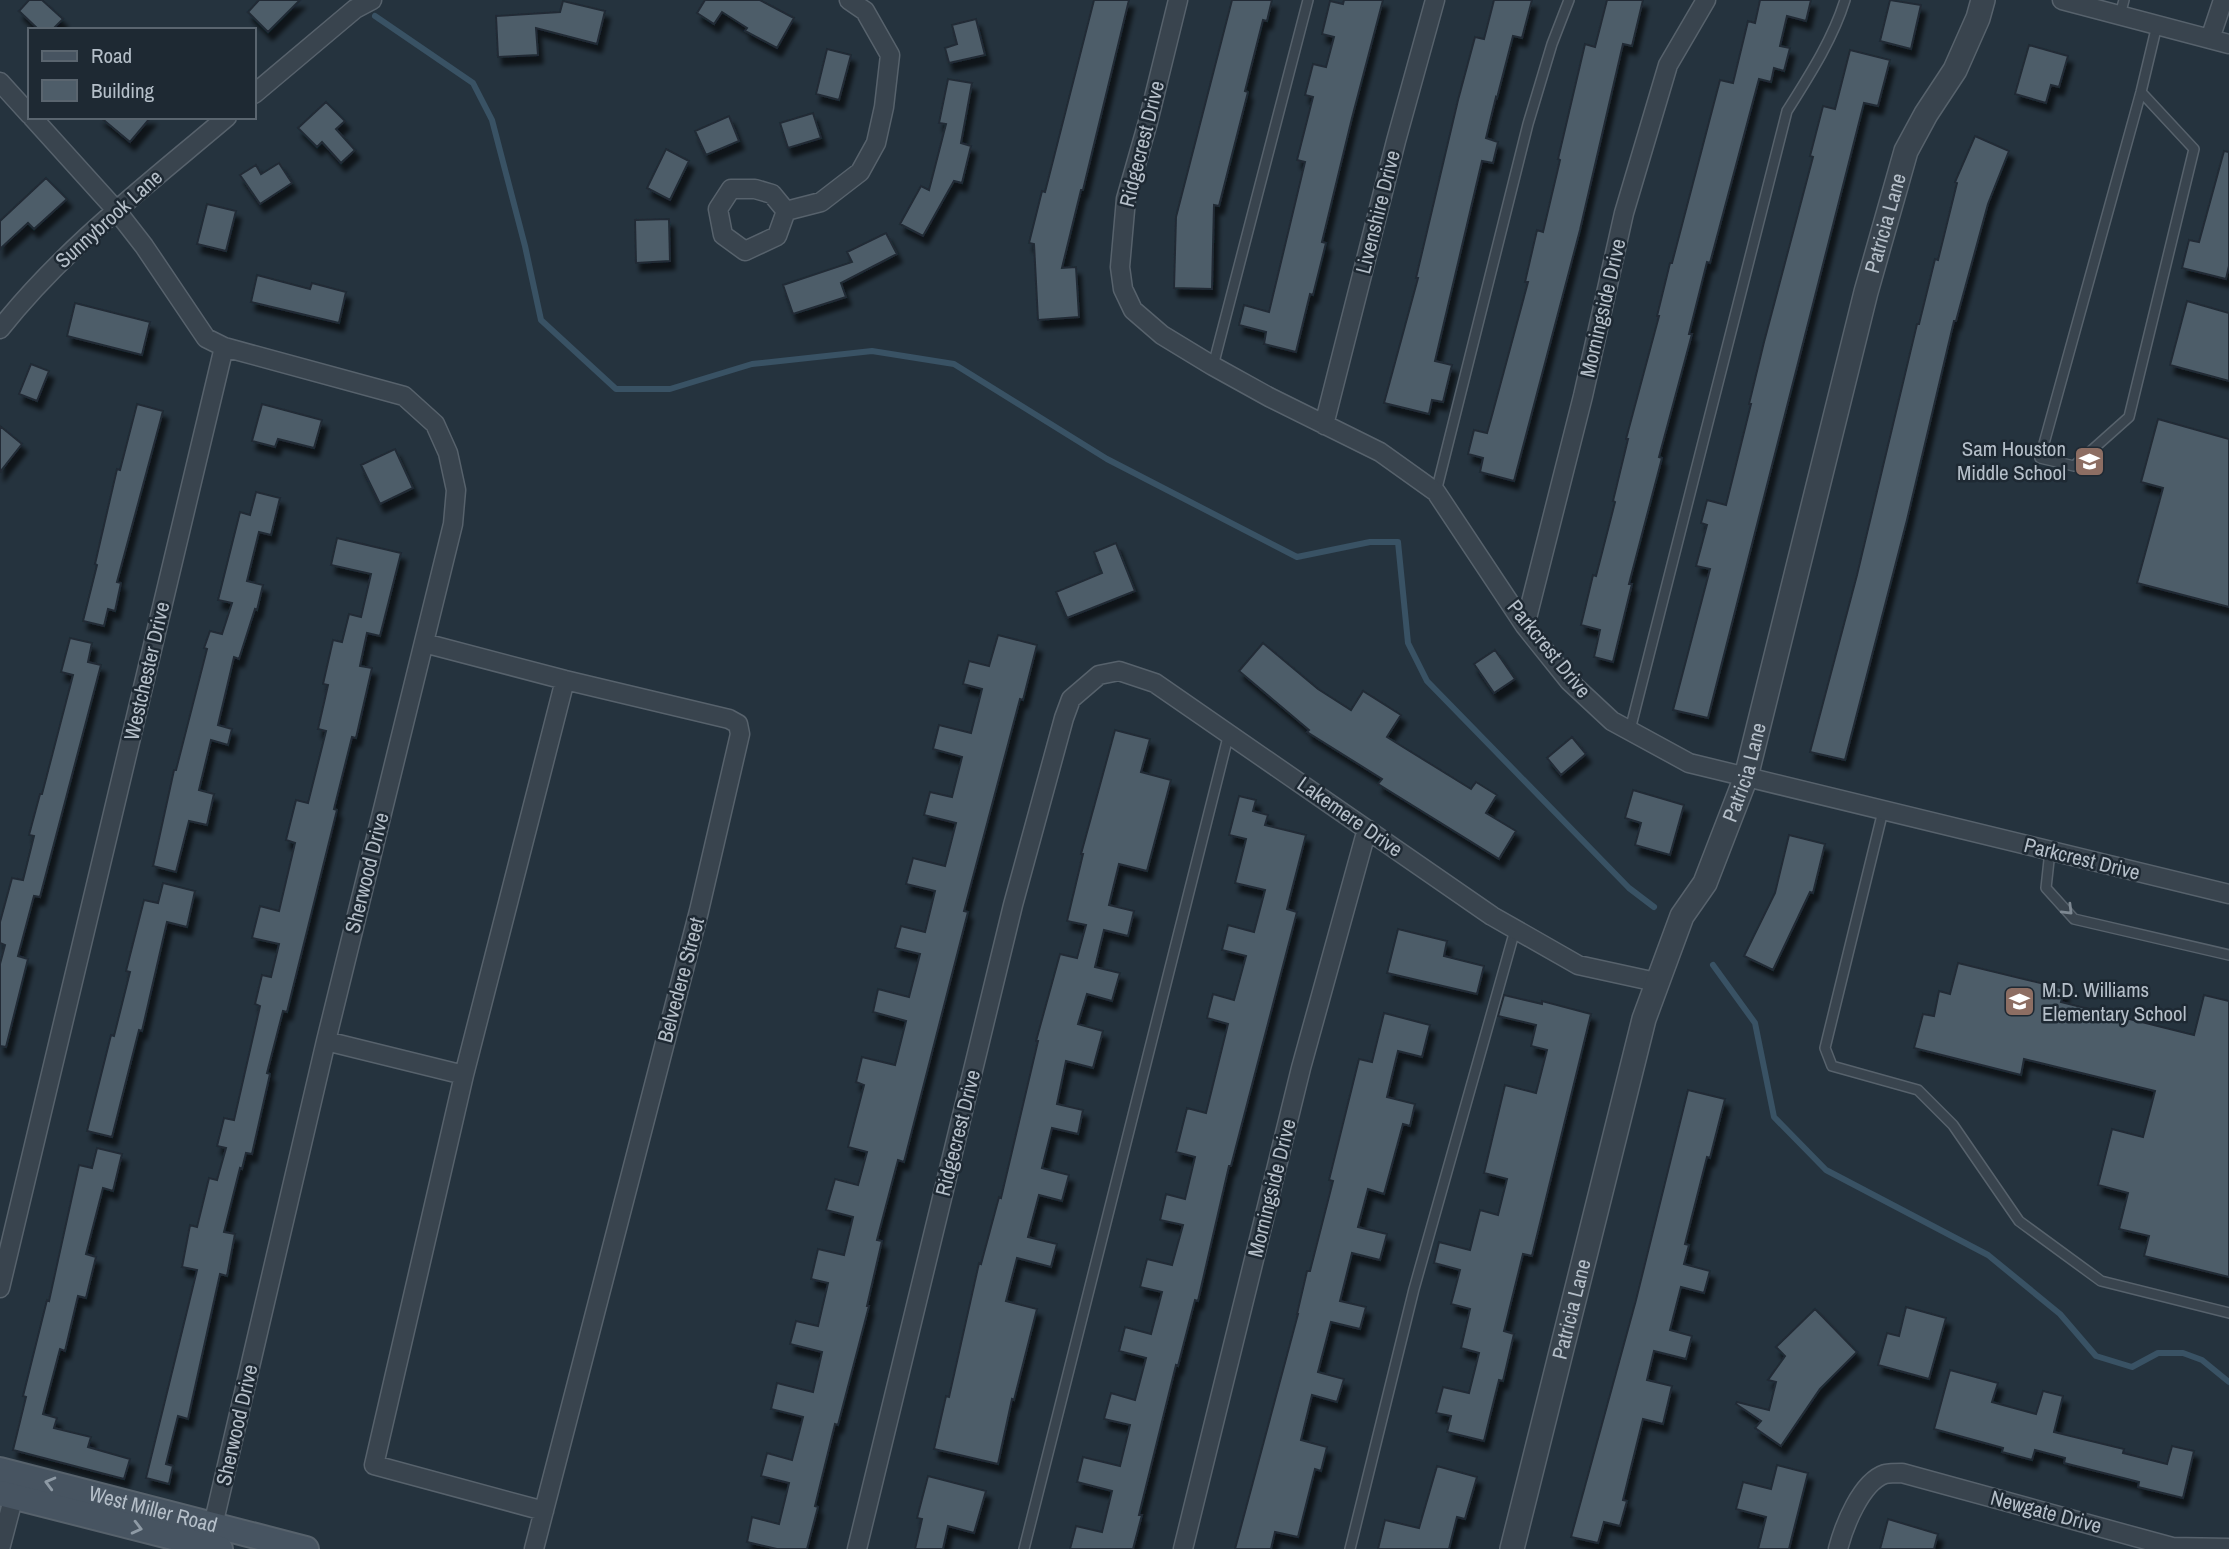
<svg xmlns="http://www.w3.org/2000/svg" width="2229" height="1549" viewBox="0 0 2229 1549" font-family="'Archivo Narrow',sans-serif">
<defs>
<filter id="shadow"><feDropShadow dx="4.5" dy="8" stdDeviation="2" flood-color="#0009"/></filter>
</defs>
<rect width="100%" height="100%" fill="#25333e"/>
<g fill="none" stroke-linecap="round" stroke-linejoin="round">
<path stroke="#395264" stroke-width="6" d="M 375,16 L 473,83 L 492,120 L 525,246 L 541,320 L 616,389 L 670,389 L 752,364 L 872,351 L 954,364 L 1107,459 L 1297,557 L 1370,542 L 1398,542 L 1408,643 L 1427,681 L 1629,888 L 1654,907
M 1713,965 L 1755,1023 L 1774,1117 L 1826,1170 L 1988,1255 L 2060,1314 L 2096,1356 L 2132,1367 L 2158,1353 L 2183,1353 L 2202,1360 L 2229,1382"/>
</g>
<path fill="#4e5d69" stroke="#202b35" stroke-width="2" filter="url(#shadow)" d="M 29,0 L 42,0 L 63,19 L 52,30 L 39,30 L 19,11 Z
M 259,0 L 300,0 L 268,32 L 248,12 Z
M 705,0 L 760,0 L 794,18 L 777,48 L 745,31 L 747,28 L 722,12 L 714,24 L 697,13 Z
M 1094,0 L 1129,0 L 1083,190 L 1081,190 L 1062,268 L 1076,267 L 1079,317 L 1038,320 L 1034,244 L 1029,243 L 1042,191 L 1045,192 Z
M 1232,0 L 1272,0 L 1267,21 L 1263,20 L 1245,91 L 1248,92 L 1219,206 L 1214,205 L 1212,289 L 1174,288 L 1176,217 Z
M 1344,0 L 1383,0 L 1352,118 L 1322,242 L 1326,243 L 1313,295 L 1310,294 L 1296,352 L 1264,344 L 1266,332 L 1239,325 L 1244,305 L 1269,312 L 1305,162 L 1297,160 L 1313,97 L 1305,95 L 1313,64 L 1326,67 L 1334,37 L 1322,34 L 1330,1 L 1343,4 Z
M 1494,0 L 1532,0 L 1522,38 L 1513,36 L 1497,98 L 1496,97 L 1486,138 L 1498,142 L 1493,163 L 1482,161 L 1435,361 L 1452,365 L 1443,402 L 1432,400 L 1429,414 L 1384,403 L 1418,278 L 1416,278 L 1458,100 L 1475,37 L 1484,39 Z
M 1607,0 L 1643,0 L 1632,46 L 1623,44 L 1580,230 L 1514,481 L 1480,472 L 1483,458 L 1468,454 L 1474,430 L 1487,433 L 1491,419 L 1528,282 L 1525,282 L 1537,230 L 1543,232 L 1560,160 L 1558,159 L 1585,44 L 1595,47 Z
M 1760,0 L 1811,0 L 1806,21 L 1787,16 L 1780,46 L 1790,48 L 1784,71 L 1774,68 L 1771,82 L 1759,79 L 1710,263 L 1707,262 L 1689,334 L 1692,334 L 1659,457 L 1662,458 L 1629,584 L 1632,584 L 1613,662 L 1594,657 L 1600,630 L 1581,625 L 1593,575 L 1596,576 L 1615,502 L 1613,501 L 1628,439 L 1626,439 L 1659,316 L 1657,316 L 1670,263 L 1672,263 L 1720,80 L 1733,83 L 1748,21 L 1755,23 Z
M 1890,0 L 1921,5 L 1911,49 L 1880,41 Z
M 563,1 L 605,11 L 597,44 L 536,28 L 538,55 L 498,57 L 496,16 L 560,12 Z
M 976,19 L 985,55 L 949,63 L 945,48 L 957,44 L 952,25 Z
M 2029,45 L 2068,56 L 2059,87 L 2051,85 L 2046,103 L 2015,94 Z
M 827,49 L 851,55 L 839,100 L 816,94 Z
M 1850,50 L 1890,60 L 1878,106 L 1864,103 L 1708,718 L 1673,710 L 1710,569 L 1696,566 L 1707,525 L 1701,523 L 1707,500 L 1726,505 L 1751,404 L 1749,404 L 1764,342 L 1813,157 L 1810,156 L 1823,106 L 1835,109 Z
M 948,79 L 972,83 L 961,143 L 971,146 L 962,183 L 954,181 L 923,236 L 900,224 L 921,186 L 929,190 L 946,124 L 939,123 Z
M 326,102 L 345,121 L 336,129 L 355,150 L 341,163 L 322,142 L 317,147 L 298,128 Z
M 813,113 L 821,138 L 788,148 L 780,123 Z
M 729,116 L 739,141 L 706,155 L 695,131 Z
M 100,117 L 151,117 L 130,142 Z
M 1975,136 L 2009,151 L 1988,204 L 1956,321 L 1954,321 L 1907,520 L 1845,760 L 1810,752 L 1857,575 L 1917,324 L 1919,324 L 1935,259 L 1938,260 L 1957,183 L 1955,182 Z
M 666,149 L 689,161 L 670,200 L 647,188 Z
M 2224,151 L 2229,152 L 2229,266 L 2226,279 L 2182,268 L 2189,240 L 2199,242 Z
M 279,163 L 292,183 L 260,204 L 240,175 L 256,165 L 261,174 Z
M 46,178 L 67,199 L 34,229 L 28,223 L 0,249 L 0,221 Z
M 207,204 L 236,211 L 226,251 L 197,244 Z
M 669,219 L 670,261 L 636,263 L 635,220 Z
M 886,233 L 897,254 L 841,283 L 846,297 L 793,314 L 783,285 L 852,262 L 847,252 Z
M 257,275 L 310,289 L 312,283 L 346,292 L 339,323 L 251,302 Z
M 2187,301 L 2229,313 L 2229,381 L 2170,365 Z
M 75,303 L 150,322 L 142,355 L 67,336 Z
M 31,364 L 49,371 L 37,401 L 19,394 Z
M 137,404 L 163,411 L 117,582 L 121,583 L 115,611 L 108,609 L 104,626 L 83,621 L 97,565 L 95,564 L 117,469 L 120,470 Z
M 262,404 L 322,420 L 314,448 L 278,439 L 275,447 L 252,441 Z
M 2158,419 L 2229,439 L 2229,607 L 2137,583 L 2163,488 L 2141,482 Z
M 0,426 L 22,444 L 0,472 Z
M 395,449 L 413,488 L 380,504 L 361,465 Z
M 256,492 L 280,498 L 271,535 L 259,532 L 247,581 L 263,585 L 257,610 L 255,609 L 239,659 L 234,657 L 218,725 L 232,729 L 228,745 L 211,740 L 199,790 L 214,794 L 207,825 L 189,821 L 176,872 L 153,866 L 174,770 L 176,770 L 207,649 L 204,648 L 210,631 L 222,634 L 232,603 L 218,600 L 240,512 L 250,515 Z
M 337,538 L 401,553 L 380,636 L 367,633 L 360,666 L 372,668 L 356,738 L 352,737 L 334,809 L 337,810 L 287,1012 L 283,1011 L 267,1073 L 270,1074 L 252,1154 L 246,1153 L 242,1169 L 240,1168 L 224,1232 L 235,1234 L 227,1276 L 220,1274 L 188,1419 L 178,1416 L 166,1464 L 173,1466 L 169,1484 L 146,1478 L 197,1270 L 182,1267 L 190,1225 L 197,1227 L 209,1178 L 217,1180 L 226,1148 L 217,1146 L 224,1118 L 234,1120 L 260,1006 L 255,1004 L 262,975 L 271,977 L 279,944 L 252,938 L 260,906 L 279,911 L 295,843 L 286,840 L 296,800 L 308,803 L 326,731 L 318,729 L 328,685 L 323,684 L 333,640 L 342,642 L 349,614 L 361,617 L 371,574 L 331,565 Z
M 1116,543 L 1135,591 L 1067,618 L 1056,592 L 1102,573 L 1094,552 Z
M 998,635 L 1037,645 L 1023,700 L 1020,699 L 964,911 L 968,912 L 904,1162 L 898,1160 L 877,1240 L 882,1241 L 867,1306 L 869,1306 L 838,1425 L 835,1424 L 815,1506 L 818,1507 L 807,1549 L 777,1549 L 747,1542 L 752,1517 L 779,1524 L 789,1483 L 761,1476 L 767,1453 L 792,1460 L 803,1417 L 771,1409 L 777,1383 L 813,1392 L 822,1352 L 790,1344 L 796,1321 L 818,1326 L 828,1283 L 811,1279 L 818,1249 L 844,1255 L 853,1217 L 826,1210 L 835,1179 L 858,1185 L 867,1152 L 848,1147 L 864,1085 L 856,1082 L 862,1057 L 895,1065 L 906,1021 L 873,1012 L 878,989 L 909,997 L 920,954 L 895,948 L 901,926 L 925,932 L 935,891 L 906,884 L 913,858 L 945,866 L 956,823 L 924,815 L 930,792 L 952,797 L 962,757 L 933,749 L 939,725 L 971,733 L 982,689 L 963,684 L 969,661 L 989,666 Z
M 70,638 L 92,643 L 88,662 L 101,665 L 40,897 L 34,896 L 18,956 L 28,959 L 6,1047 L 0,1046 L 0,964 L 5,945 L 0,943 L 0,922 L 12,878 L 23,880 L 34,836 L 29,835 L 40,794 L 42,794 L 73,675 L 61,672 Z
M 1263,643 L 1318,689 L 1351,710 L 1363,691 L 1401,715 L 1387,737 L 1471,789 L 1476,782 L 1497,795 L 1486,813 L 1516,831 L 1499,859 L 1378,784 L 1382,779 L 1307,732 L 1309,730 L 1239,671 Z
M 1495,650 L 1515,679 L 1494,693 L 1474,664 Z
M 1115,730 L 1150,739 L 1141,772 L 1171,780 L 1147,871 L 1119,864 L 1109,905 L 1134,911 L 1128,936 L 1104,930 L 1095,967 L 1120,973 L 1112,1001 L 1087,994 L 1078,1024 L 1103,1031 L 1093,1068 L 1066,1061 L 1057,1104 L 1083,1110 L 1078,1134 L 1052,1128 L 1042,1168 L 1069,1175 L 1062,1201 L 1039,1195 L 1028,1237 L 1057,1244 L 1051,1267 L 1017,1258 L 1006,1301 L 1037,1309 L 1014,1400 L 1012,1399 L 998,1464 L 934,1449 L 946,1396 L 949,1397 L 979,1263 L 981,1264 L 999,1197 L 1001,1198 L 1038,1041 L 1036,1041 L 1060,954 L 1077,958 L 1086,925 L 1067,921 L 1083,854 L 1081,854 Z
M 1572,737 L 1586,754 L 1561,775 L 1547,758 Z
M 1633,790 L 1684,805 L 1670,855 L 1635,845 L 1641,823 L 1625,818 Z
M 1239,796 L 1256,800 L 1253,811 L 1268,815 L 1265,825 L 1306,835 L 1287,909 L 1297,912 L 1231,1166 L 1229,1166 L 1198,1301 L 1195,1300 L 1178,1366 L 1176,1365 L 1139,1515 L 1142,1515 L 1133,1549 L 1070,1549 L 1076,1526 L 1102,1532 L 1112,1491 L 1077,1482 L 1083,1457 L 1120,1466 L 1130,1425 L 1104,1419 L 1111,1393 L 1135,1400 L 1146,1358 L 1119,1351 L 1125,1327 L 1151,1334 L 1162,1292 L 1140,1287 L 1147,1259 L 1172,1265 L 1183,1225 L 1160,1220 L 1166,1194 L 1185,1199 L 1195,1157 L 1176,1152 L 1187,1108 L 1206,1113 L 1228,1024 L 1207,1018 L 1213,994 L 1234,1000 L 1246,956 L 1222,950 L 1228,925 L 1254,932 L 1265,890 L 1235,883 L 1246,839 L 1229,835 Z
M 1789,835 L 1825,844 L 1813,893 L 1810,892 L 1773,970 L 1744,956 L 1775,893 Z
M 163,883 L 195,891 L 187,927 L 167,922 L 142,1031 L 139,1030 L 112,1137 L 87,1131 L 111,1035 L 114,1036 L 130,972 L 126,971 L 144,900 L 158,903 Z
M 1398,929 L 1447,941 L 1444,956 L 1484,966 L 1477,994 L 1387,973 Z
M 1958,963 L 2065,989 L 2061,1002 L 2194,1035 L 2204,995 L 2229,1001 L 2229,1277 L 2144,1256 L 2149,1236 L 2119,1229 L 2128,1193 L 2098,1185 L 2112,1129 L 2143,1137 L 2155,1091 L 2024,1059 L 2021,1075 L 1914,1048 L 1923,1014 L 1934,1016 L 1939,991 L 1950,994 Z
M 1504,995 L 1542,1004 L 1542,1001 L 1591,1014 L 1532,1256 L 1523,1254 L 1504,1331 L 1514,1334 L 1503,1381 L 1499,1380 L 1484,1441 L 1447,1432 L 1451,1416 L 1436,1413 L 1443,1387 L 1469,1393 L 1479,1353 L 1461,1348 L 1470,1309 L 1451,1304 L 1460,1270 L 1434,1263 L 1439,1242 L 1470,1250 L 1480,1210 L 1498,1215 L 1507,1179 L 1484,1173 L 1505,1085 L 1536,1093 L 1547,1050 L 1531,1046 L 1536,1025 L 1498,1016 Z
M 1384,1013 L 1430,1025 L 1422,1057 L 1398,1051 L 1387,1097 L 1415,1104 L 1410,1126 L 1403,1124 L 1384,1194 L 1368,1189 L 1358,1227 L 1387,1234 L 1380,1260 L 1352,1253 L 1340,1301 L 1366,1307 L 1360,1329 L 1331,1322 L 1318,1372 L 1344,1379 L 1337,1402 L 1312,1395 L 1301,1440 L 1327,1447 L 1321,1471 L 1315,1469 L 1298,1537 L 1275,1532 L 1271,1549 L 1235,1549 L 1298,1314 L 1297,1314 L 1307,1271 L 1310,1271 L 1333,1181 L 1329,1180 L 1359,1059 L 1372,1062 Z
M 1688,1090 L 1725,1099 L 1710,1158 L 1707,1157 L 1685,1244 L 1689,1245 L 1684,1264 L 1710,1271 L 1704,1293 L 1681,1287 L 1670,1330 L 1692,1336 L 1686,1359 L 1654,1351 L 1647,1380 L 1672,1386 L 1663,1424 L 1643,1419 L 1623,1500 L 1627,1501 L 1620,1526 L 1604,1522 L 1598,1543 L 1571,1537 L 1636,1300 Z
M 97,1148 L 122,1154 L 113,1191 L 103,1188 L 86,1254 L 96,1257 L 86,1298 L 78,1296 L 65,1351 L 60,1349 L 43,1414 L 57,1418 L 54,1428 L 91,1437 L 88,1447 L 130,1459 L 124,1479 L 13,1450 L 26,1397 L 23,1396 L 47,1300 L 49,1301 L 79,1165 L 92,1168 Z
M 1906,1307 L 1946,1318 L 1929,1379 L 1878,1365 L 1887,1333 L 1899,1336 Z
M 1815,1309 L 1857,1352 L 1820,1389 L 1781,1446 L 1755,1428 L 1761,1421 L 1736,1404 L 1737,1402 L 1769,1410 L 1776,1382 L 1768,1380 L 1785,1356 L 1776,1347 Z
M 1950,1370 L 1998,1383 L 1992,1402 L 2036,1414 L 2043,1391 L 2063,1396 L 2054,1432 L 2124,1449 L 2123,1453 L 2167,1464 L 2172,1446 L 2194,1451 L 2183,1498 L 2138,1487 L 2139,1482 L 2064,1463 L 2065,1458 L 2035,1450 L 2032,1460 L 2002,1452 L 2003,1448 L 1934,1429 Z
M 1777,1465 L 1808,1473 L 1789,1549 L 1758,1549 L 1766,1517 L 1736,1509 L 1743,1482 L 1771,1489 Z
M 1437,1466 L 1477,1477 L 1465,1519 L 1457,1517 L 1449,1549 L 1378,1549 L 1385,1520 L 1419,1528 Z
M 928,1476 L 986,1491 L 974,1533 L 948,1526 L 943,1549 L 915,1549 L 922,1519 L 917,1518 Z
M 1888,1519 L 1938,1534 L 1934,1549 L 1880,1549 Z"/>
<g fill="none" stroke-linecap="round" stroke-linejoin="round">
<defs>
<path id="service" d="M 2120,15 L 2124,0
M 2141,92 L 2194,149 L 2129,417 L 2074,466 L 2040,458 L 2141,92 L 2157,25
M 1213,366 L 1308,0
M 1436,492 L 1528,124 L 1552,44 L 1569,0
M 1630,730 L 1787,111 C 1809,76 1833,39 1845,0
M 1883,811 L 1825,1048 L 1832,1066 L 1918,1090 L 1953,1125 L 2019,1221 L 2101,1281 L 2229,1313
M 2050,851 L 2046,888 L 2074,919 L 2229,955
M 1024,1549 L 1229,733
M 1350,1549 L 1414,1289 L 1515,930"/>
<path id="minor" d="M 1178,0 L 1148,122 L 1126,199 L 1120,267 L 1123,289 L 1133,310 L 1162,335 L 1213,366 L 1269,397 L 1380,452 L 1436,492 L 1525,626 L 1569,681 L 1612,721 L 1689,763 L 2229,894
M 2062,0 L 2229,44
M 2210,39 L 2223,0
M 0,82 L 30,115
M 254,94 L 355,9 L 372,0
M 32,117 L 116,210 L 144,246 L 206,338 L 224,347 L 404,396 L 435,424 L 448,453 L 456,490 L 453,524 L 326,1041 L 211,1534
M 731,189 L 755,189 L 772,194 L 786,211 L 777,236 L 745,251 L 723,235 L 718,209 Z
M 786,211 L 821,202 L 860,172 L 876,143 L 884,107 L 890,55 L 865,11 L 849,0
M 0,329 C 64,248 148,184 227,117
M 1324,425 L 1396,141 L 1435,0
M 1525,626 L 1583,396 L 1624,213 L 1668,65 L 1706,0
M 424,643 L 565,680 L 729,719 L 738,724 L 740,734 L 699,911 L 534,1549
M 326,1041 L 464,1075
M 0,1288 L 224,347
M 544,1511 L 374,1465 L 464,1075 L 565,680
M 0,1549 L 16,1488
M 857,1549 L 1013,905 L 1064,718 L 1071,699 L 1099,675 L 1119,671 L 1155,683 L 1492,916 L 1578,965 L 1656,982
M 1183,1549 L 1301,1068 L 1367,829
M 1838,1549 C 1844,1526 1861,1482 1885,1474 C 1890,1473 1897,1473 1902,1473 L 2172,1547 L 2229,1548"/>
<g id="tertiary">
<path id="s1" d="M 1512,1549 L 1644,1019 L 1682,916 L 1705,883 L 1746,777 L 1866,292 L 1906,151 L 1926,114 L 1955,70 L 1978,18 L 1983,0"/>
</g>
<g id="secondary">
<path id="s2" d="M 0,1470 L 306,1549"/>
<path d="M 0,1493 L 220,1549"/>
</g>
</defs>
<use href="#service" stroke="#57626c" stroke-width="12"/>
<use href="#minor" stroke="#57626c" stroke-width="21"/>
<use href="#tertiary" stroke="#57626c" stroke-width="26"/>
<use href="#secondary" stroke="#57626c" stroke-width="28"/>
<use href="#service" stroke="#39444e" stroke-width="9"/>
<use href="#minor" stroke="#39444e" stroke-width="18"/>
<use href="#tertiary" stroke="#39444e" stroke-width="23"/>
<use href="#secondary" stroke="#475461" stroke-width="24"/>
</g>
<defs><path id="oneway-chevron" d="M-2-3.5L2.5 0L-2 3.5" fill="none" stroke-width="1.6" stroke-linecap="round" stroke-linejoin="round" transform="scale(1.75)"/></defs>
<use stroke="#7d8892" href="#oneway-chevron" transform="translate(2068 910) rotate(45)"/>
<g stroke="#8e9aa5">
<use href="#oneway-chevron" transform="translate(50 1483) rotate(-165)"/>
<use href="#oneway-chevron" transform="translate(137 1528) rotate(14)"/>
</g>
<defs>
<symbol id="school-square" viewBox="-11 -11 22 22"><rect x="-9" y="-9" width="18" height="18" rx="4" fill="#8d6e63" stroke="#1e2933"/><path d="M0-5L7-2L0 1L-7-2ZM-4 1L0 2.5L4 1V4Q0 6-4 4Z" fill="#fff"/></symbol>
</defs>
<g fill-rule="evenodd">
<use href="#school-square" x="2072" y="444" width="35" height="35"/>
<use href="#school-square" x="2002" y="984" width="35" height="35"/>
</g>
<g text-anchor="middle" stroke-width="5" stroke-linejoin="round" paint-order="stroke">
<g font-size="21" fill="#b5bfc9" stroke="#1e2933">
<text transform="translate(1142 144) rotate(-76)" y="7">Ridgecrest Drive</text>
<text transform="translate(1378 212) rotate(-76)" y="7">Livenshire Drive</text>
<text transform="translate(109 219) rotate(-42)" y="7">Sunnybrook Lane</text>
<text dy="7" stroke="none"><textPath href="#s1" startOffset="1381">Patricia Lane</textPath></text>
<text transform="translate(1603 308) rotate(-77)" y="7">Morningside Drive</text>
<text transform="translate(1549 649) rotate(51)" y="7">Parkcrest Drive</text>
<text transform="translate(147 671) rotate(-77)" y="7">Westchester Drive</text>
<text dy="7" stroke="none"><textPath href="#s1" startOffset="814">Patricia Lane</textPath></text>
<text transform="translate(1350 817) rotate(35)" y="7">Lakemere Drive</text>
<text transform="translate(2082 859) rotate(14)" y="7">Parkcrest Drive</text>
<text transform="translate(367 873) rotate(-76)" y="7">Sherwood Drive</text>
<text transform="translate(681 980) rotate(-75)" y="7">Belvedere Street</text>
<text transform="translate(958 1133) rotate(-76)" y="7">Ridgecrest Drive</text>
<text transform="translate(1272 1188) rotate(-76)" y="7">Morningside Drive</text>
<text dy="7" stroke="none"><textPath href="#s1" startOffset="247">Patricia Lane</textPath></text>
<text transform="translate(237 1425) rotate(-77)" y="7">Sherwood Drive</text>
<text dy="7" stroke="none"><textPath href="#s2" startOffset="158">West Miller Road</textPath></text>
<text transform="translate(2046 1512) rotate(15)" y="7">Newgate Drive</text>
</g>
<g font-size="21" fill="#b5bfc9" stroke="#1e2933" text-anchor="end">
<text x="2066" y="456">Sam Houston<tspan x="2066" dy="24">Middle School</tspan></text>
<text x="2042" y="997" text-anchor="start">M.D. Williams<tspan x="2042" dy="24">Elementary School</tspan></text>
</g>
</g>
<rect x="28" y="28" width="228" height="91" fill="#1e2933" stroke="#5a656f" stroke-width="2"/>
<rect x="42" y="51" width="35" height="10" fill="#475461" stroke="#5a656f" stroke-width="2"/>
<text x="91" y="63" font-size="21" fill="#b5bfc9">Road</text>
<rect x="42" y="80" width="35" height="21" fill="#4e5d69" stroke="#5a656f" stroke-width="2"/>
<text x="91" y="98" font-size="21" fill="#b5bfc9">Building</text>
</svg>
